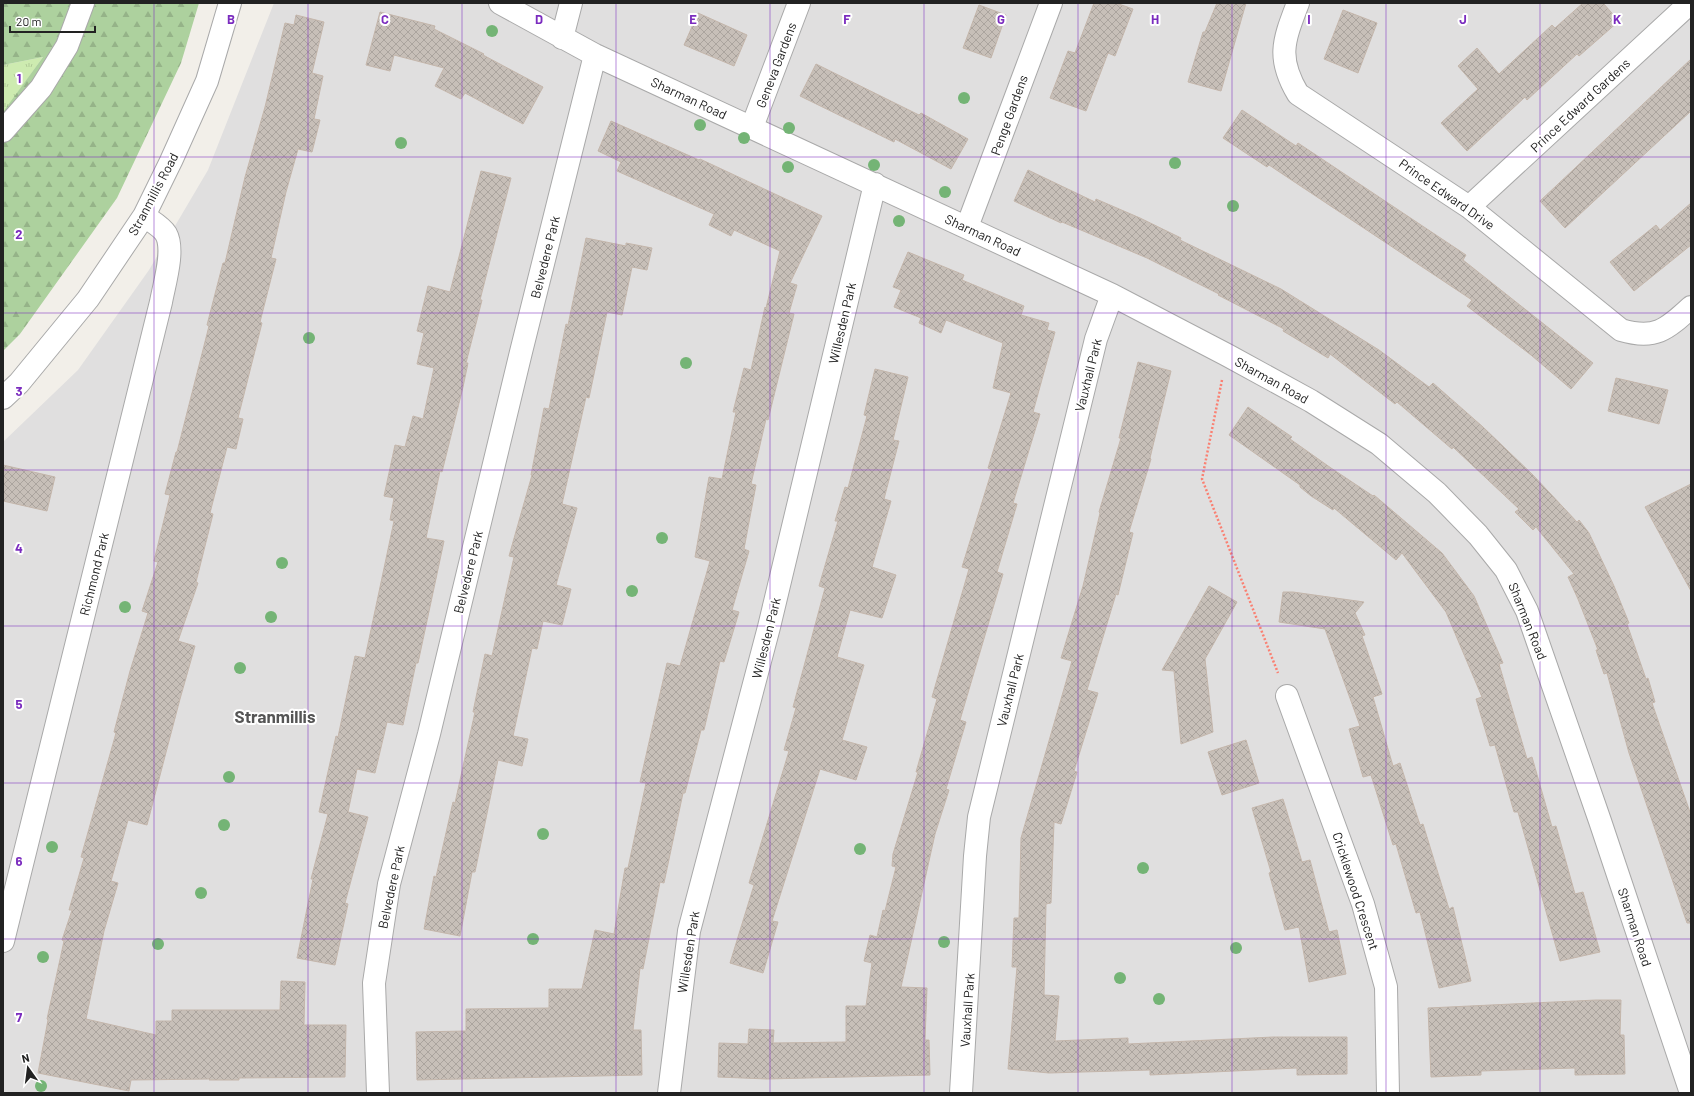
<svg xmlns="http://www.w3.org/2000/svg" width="1694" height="1096" viewBox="0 0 1694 1096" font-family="Barlow,sans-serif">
<defs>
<pattern id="grass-tufts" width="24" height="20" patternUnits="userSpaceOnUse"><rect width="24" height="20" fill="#cdebb0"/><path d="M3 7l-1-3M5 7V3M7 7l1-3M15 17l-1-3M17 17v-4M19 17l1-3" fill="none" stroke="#b0c997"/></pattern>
<pattern id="forest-firs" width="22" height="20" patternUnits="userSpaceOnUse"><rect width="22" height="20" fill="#add19e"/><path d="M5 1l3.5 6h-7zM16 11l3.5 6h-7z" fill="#95b388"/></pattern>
<pattern id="building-cross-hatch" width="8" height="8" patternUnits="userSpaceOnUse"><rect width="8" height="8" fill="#c7bfb8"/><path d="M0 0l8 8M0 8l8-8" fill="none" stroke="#aba49e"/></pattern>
</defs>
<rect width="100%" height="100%" fill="#f2efe9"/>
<path fill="#e0dfdf" d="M 274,3 L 1691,3 L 1691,1093 L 3,1093 L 3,442 L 78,370 L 149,270 L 208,170 Z"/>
<path fill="url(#grass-tufts)" d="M 43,57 L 6,109 L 3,112 L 3,65 Z"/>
<path fill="url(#forest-firs)" d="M 3,3 L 199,3 L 181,63 L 117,198 L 20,334 L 3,351 L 3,112 L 43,57 L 3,65 Z"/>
<path fill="url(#building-cross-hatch)" stroke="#c4b6ab" d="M 1094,3 L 1116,3 L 1133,9 L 1115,56 L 1108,53 L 1086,111 L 1050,98 L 1068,51 L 1075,53 Z
M 1217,3 L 1246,3 L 1221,91 L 1188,82 L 1203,32 L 1205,32 Z
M 1583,3 L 1603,3 L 1619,21 L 1579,56 L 1577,54 L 1527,100 L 1525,97 L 1467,151 L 1441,123 L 1478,89 L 1458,66 L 1477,48 L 1499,74 L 1552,25 L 1555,28 Z
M 979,5 L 1006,15 L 991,58 L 963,48 Z
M 1343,10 L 1377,23 L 1358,73 L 1324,59 Z
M 380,12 L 435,26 L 434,29 L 484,54 L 483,55 L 543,87 L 523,124 L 465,93 L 461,99 L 435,86 L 444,68 L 394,55 L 390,71 L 366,65 Z
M 698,13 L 747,35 L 734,66 L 684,45 Z
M 296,15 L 324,22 L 312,73 L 323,76 L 314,119 L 320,120 L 312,152 L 298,149 L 286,192 L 271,258 L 276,259 L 260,322 L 262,323 L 238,418 L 243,419 L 236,449 L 227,447 L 210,513 L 213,514 L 196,582 L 198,583 L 178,641 L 195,646 L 180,699 L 147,825 L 128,820 L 111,881 L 118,883 L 104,931 L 86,1019 L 156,1035 L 156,1021 L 172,1021 L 172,1010 L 280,1010 L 281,981 L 305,982 L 304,1025 L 346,1025 L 345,1077 L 239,1078 L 239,1080 L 209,1080 L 210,1079 L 131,1080 L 129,1091 L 38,1073 L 48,1020 L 47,1019 L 64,941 L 62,940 L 72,910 L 69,910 L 84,858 L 81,857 L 116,733 L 114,732 L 130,671 L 148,613 L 142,611 L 158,562 L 154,561 L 170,495 L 165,494 L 176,452 L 177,452 L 209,326 L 207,325 L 223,263 L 225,263 L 245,177 L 265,107 L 285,23 L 294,25 Z
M 1691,59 L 1691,111 L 1565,228 L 1540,201 Z
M 816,64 L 919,115 L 921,113 L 968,139 L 951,169 L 895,139 L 894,142 L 800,96 Z
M 1242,110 L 1296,146 L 1298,143 L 1466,255 L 1463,260 L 1593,363 L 1571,389 L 1531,355 L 1467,306 L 1472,300 L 1269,165 L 1267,167 L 1223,138 Z
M 611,121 L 699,160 L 700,159 L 822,216 L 790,283 L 797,285 L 789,313 L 794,314 L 768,420 L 766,419 L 751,484 L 756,485 L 744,549 L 749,551 L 732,610 L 739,612 L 724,662 L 720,661 L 704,730 L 701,730 L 685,793 L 683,793 L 664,883 L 660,882 L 643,969 L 640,968 L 633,1030 L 641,1030 L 642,1075 L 417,1080 L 416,1032 L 466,1031 L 466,1009 L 549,1008 L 549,989 L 582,989 L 595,930 L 614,934 L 625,868 L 628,868 L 646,783 L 640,782 L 667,663 L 680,666 L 710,561 L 695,557 L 709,477 L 722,479 L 736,412 L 733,412 L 744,368 L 751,370 L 765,307 L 766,308 L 780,251 L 734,230 L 731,236 L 709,225 L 714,214 L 617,171 L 621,162 L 598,151 Z
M 1028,170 L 1095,202 L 1096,199 L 1140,218 L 1181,238 L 1180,240 L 1281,289 L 1379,350 L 1429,387 L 1433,383 L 1483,427 L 1533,475 L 1577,522 L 1579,520 L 1589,533 L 1614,586 L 1629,623 L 1627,624 L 1646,679 L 1648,678 L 1655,702 L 1652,703 L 1691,815 L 1691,923 L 1687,923 L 1629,753 L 1607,673 L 1604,674 L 1596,650 L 1598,650 L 1578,599 L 1568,577 L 1574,574 L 1536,527 L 1533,530 L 1515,512 L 1519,509 L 1453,447 L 1452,449 L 1397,402 L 1395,404 L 1330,354 L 1328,358 L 1283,331 L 1284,329 L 1218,295 L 1219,294 L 1147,258 L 1062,222 L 1061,223 L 1014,201 Z
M 481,171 L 511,178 L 480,300 L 482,300 L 466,363 L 468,363 L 463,387 L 442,472 L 440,471 L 426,538 L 444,541 L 418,663 L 416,663 L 403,725 L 387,722 L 375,773 L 357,769 L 348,812 L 368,817 L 345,903 L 348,904 L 335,965 L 297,958 L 313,879 L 311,879 L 328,814 L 319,812 L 336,736 L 338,737 L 355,656 L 365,658 L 394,521 L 390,520 L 394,498 L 384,496 L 395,445 L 405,447 L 413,416 L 423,419 L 434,368 L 417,364 L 424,333 L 417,331 L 428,286 L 450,292 Z
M 1691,203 L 1691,245 L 1634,291 L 1610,262 L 1656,225 L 1660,230 Z
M 586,238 L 626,246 L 626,243 L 652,248 L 647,270 L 632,267 L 622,315 L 607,312 L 589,398 L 586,397 L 562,504 L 577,508 L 556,585 L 571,589 L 562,625 L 543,621 L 537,649 L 532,648 L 513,736 L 528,739 L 522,766 L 498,760 L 475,872 L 472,872 L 460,936 L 424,929 L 434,876 L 436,877 L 453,802 L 455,803 L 475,712 L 473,712 L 485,654 L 492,656 L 514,557 L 509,556 L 532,475 L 531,475 L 544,408 L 549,409 L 566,324 L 568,325 Z
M 908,252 L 964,275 L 962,280 L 1024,306 L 1021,315 L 1049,323 L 1047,330 L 1055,332 L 1033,412 L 1040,414 L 1013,503 L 1017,504 L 997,572 L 1003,574 L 960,720 L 966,722 L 946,789 L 949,790 L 935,834 L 901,987 L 927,988 L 925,1040 L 929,1040 L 930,1075 L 767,1079 L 718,1077 L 719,1043 L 748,1044 L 749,1029 L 774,1030 L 773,1043 L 846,1042 L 846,1006 L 866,1006 L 872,963 L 864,961 L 870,935 L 877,937 L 883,910 L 885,911 L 896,867 L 892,866 L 893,854 L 918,772 L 916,772 L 937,699 L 932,697 L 969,569 L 962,567 L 992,470 L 988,468 L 1011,393 L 993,388 L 1003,343 L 946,320 L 941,333 L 919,323 L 921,318 L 894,307 L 901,290 L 893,287 Z
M 1138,362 L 1171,371 L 1150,458 L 1151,459 L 1129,532 L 1133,533 L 1118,595 L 1116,594 L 1087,690 L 1098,693 L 1074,771 L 1077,772 L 1061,824 L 1054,822 L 1051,903 L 1046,904 L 1044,995 L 1059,996 L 1055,1041 L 1128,1038 L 1128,1044 L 1273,1037 L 1347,1037 L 1347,1074 L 1297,1075 L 1297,1068 L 1150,1075 L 1150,1070 L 1049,1073 L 1008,1069 L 1017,967 L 1012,967 L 1014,918 L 1019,918 L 1021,838 L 1072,661 L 1061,658 L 1083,586 L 1100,513 L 1099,512 L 1121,438 L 1119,438 Z
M 875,369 L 908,377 L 893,440 L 899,441 L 884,499 L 891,501 L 872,567 L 896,575 L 882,618 L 850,610 L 837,657 L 864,665 L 842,740 L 867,747 L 856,780 L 820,769 L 772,921 L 778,922 L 763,973 L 730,963 L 754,885 L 749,883 L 789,751 L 784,750 L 796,708 L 793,707 L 825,588 L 819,586 L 838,521 L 835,521 L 845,487 L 848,488 L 867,416 L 864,415 Z
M 1616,378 L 1668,390 L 1659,424 L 1608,411 Z
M 1248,407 L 1292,437 L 1290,439 L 1331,468 L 1373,496 L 1374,495 L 1442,553 L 1474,596 L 1503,663 L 1499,664 L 1527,759 L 1532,757 L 1552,827 L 1556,826 L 1575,894 L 1583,892 L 1600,952 L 1560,961 L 1518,812 L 1514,812 L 1495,745 L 1490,746 L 1476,699 L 1482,697 L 1446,612 L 1402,553 L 1396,560 L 1334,508 L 1333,510 L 1311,496 L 1300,487 L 1300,485 L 1229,435 Z
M 3,465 L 55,477 L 47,511 L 3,501 Z
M 1691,484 L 1691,591 L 1645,507 Z
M 1209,586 L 1237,602 L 1205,659 L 1213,732 L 1181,744 L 1174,671 L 1162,670 Z
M 1283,592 L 1293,592 L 1364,602 L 1355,613 L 1365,635 L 1362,636 L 1382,694 L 1373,697 L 1393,766 L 1400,763 L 1420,825 L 1423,824 L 1449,909 L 1453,907 L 1471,981 L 1439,988 L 1420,912 L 1416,913 L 1396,844 L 1393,845 L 1371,775 L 1363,777 L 1349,729 L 1360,726 L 1325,629 L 1279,622 Z
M 1246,740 L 1259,783 L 1222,795 L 1208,752 Z
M 1283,799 L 1302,862 L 1310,860 L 1329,932 L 1337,930 L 1346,974 L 1309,982 L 1299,927 L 1285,930 L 1269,873 L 1271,872 L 1252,808 Z
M 1596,1000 L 1621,1000 L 1620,1035 L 1624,1035 L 1625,1074 L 1575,1075 L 1575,1068 L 1481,1071 L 1481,1075 L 1431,1077 L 1428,1008 Z"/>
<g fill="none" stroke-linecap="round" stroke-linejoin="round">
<defs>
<path id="minor" d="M 500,3 L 595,55 L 1112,295 L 1227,355 L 1311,401 L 1379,444 L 1437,493 L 1478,535 L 1506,570 L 1527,611 L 1600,821 L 1691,1093
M 1298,3 C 1284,40 1276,57 1298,94 L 1469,207 L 1621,330 C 1655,340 1666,330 1691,307
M 562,38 L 571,3
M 752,127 L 799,3
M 3,131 L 41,88 L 67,46 L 83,3
M 1469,207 L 1690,3
M 967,227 L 1051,3
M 3,398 L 19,383 L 88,299 L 144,216 L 171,161 L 207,81 L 230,3
M 1287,696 L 1363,904 L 1386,987 L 1388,1093
M 3,941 L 161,302 C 164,285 175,250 166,234 C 162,227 151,221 144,216
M 378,1093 L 374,983 L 389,884 L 429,734 L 521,352 L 595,55
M 669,1093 L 689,931 L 769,627 L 875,184
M 961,1093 L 975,856 L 979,817 L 1096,339 L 1112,295"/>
</defs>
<use href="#minor" stroke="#a9a9a9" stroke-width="24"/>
<path stroke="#fa8072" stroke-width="2.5" stroke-dasharray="2 2" stroke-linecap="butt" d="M 1222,380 L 1202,479 L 1278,673"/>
<use href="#minor" stroke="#fff" stroke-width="22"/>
</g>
<g fill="#74b475">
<circle cx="492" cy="31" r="6"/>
<circle cx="964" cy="98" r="6"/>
<circle cx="700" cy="125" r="6"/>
<circle cx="789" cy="128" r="6"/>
<circle cx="744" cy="138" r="6"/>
<circle cx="401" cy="143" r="6"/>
<circle cx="1175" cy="163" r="6"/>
<circle cx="874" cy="165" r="6"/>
<circle cx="788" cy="167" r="6"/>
<circle cx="945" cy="192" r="6"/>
<circle cx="1233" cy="206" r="6"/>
<circle cx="899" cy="221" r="6"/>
<circle cx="309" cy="338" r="6"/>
<circle cx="686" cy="363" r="6"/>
<circle cx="662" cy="538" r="6"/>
<circle cx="282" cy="563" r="6"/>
<circle cx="632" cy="591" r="6"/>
<circle cx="125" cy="607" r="6"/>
<circle cx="271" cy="617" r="6"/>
<circle cx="240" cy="668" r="6"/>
<circle cx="229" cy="777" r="6"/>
<circle cx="224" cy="825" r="6"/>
<circle cx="543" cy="834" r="6"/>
<circle cx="52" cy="847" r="6"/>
<circle cx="860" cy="849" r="6"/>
<circle cx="1143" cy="868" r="6"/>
<circle cx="201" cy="893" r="6"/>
<circle cx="533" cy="939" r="6"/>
<circle cx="944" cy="942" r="6"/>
<circle cx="158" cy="944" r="6"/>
<circle cx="1236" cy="948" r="6"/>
<circle cx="43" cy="957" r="6"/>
<circle cx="1120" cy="978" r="6"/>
<circle cx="1159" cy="999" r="6"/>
<circle cx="41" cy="1086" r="6"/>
</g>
<path fill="none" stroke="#7b2cbf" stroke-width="1" stroke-opacity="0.55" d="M 154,3 L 154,1093M 308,3 L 308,1093M 462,3 L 462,1093M 616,3 L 616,1093M 770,3 L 770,1093M 924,3 L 924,1093M 1078,3 L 1078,1093M 1232,3 L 1232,1093M 1386,3 L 1386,1093M 1540,3 L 1540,1093M 3,157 L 1691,157M 3,313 L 1691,313M 3,470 L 1691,470M 3,626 L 1691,626M 3,783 L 1691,783M 3,939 L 1691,939"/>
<g text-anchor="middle" stroke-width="4" stroke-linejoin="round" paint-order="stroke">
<g font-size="13" fill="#222" stroke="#fff">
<text transform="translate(776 65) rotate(-69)" y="5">Geneva Gardens</text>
<text transform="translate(689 98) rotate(25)" y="5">Sharman Road</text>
<text transform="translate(1580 105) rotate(-43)" y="5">Prince Edward Gardens</text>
<text transform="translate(1009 115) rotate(-70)" y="5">Penge Gardens</text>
<text transform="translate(153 194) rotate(-62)" y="5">Stranmillis Road</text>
<text transform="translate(1447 194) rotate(35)" y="5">Prince Edward Drive</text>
<text transform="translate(983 235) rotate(25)" y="5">Sharman Road</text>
<text transform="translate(545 257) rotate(-76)" y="5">Belvedere Park</text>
<text transform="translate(842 323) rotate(-77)" y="5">Willesden Park</text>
<text transform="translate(1088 375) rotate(-76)" y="5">Vauxhall Park</text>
<text transform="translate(1272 380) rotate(29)" y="5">Sharman Road</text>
<text transform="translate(468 572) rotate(-76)" y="5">Belvedere Park</text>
<text transform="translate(94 574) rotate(-76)" y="5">Richmond Park</text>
<text transform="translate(1528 621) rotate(68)" y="5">Sharman Road</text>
<text transform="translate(766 638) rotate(-76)" y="5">Willesden Park</text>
<text transform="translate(1010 690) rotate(-76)" y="5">Vauxhall Park</text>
<text transform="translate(391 887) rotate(-78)" y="5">Belvedere Park</text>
<text transform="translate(1356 891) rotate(72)" y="5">Cricklewood Crescent</text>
<text transform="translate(1635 927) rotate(72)" y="5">Sharman Road</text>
<text transform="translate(688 952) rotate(-81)" y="5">Willesden Park</text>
<text transform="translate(967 1010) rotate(-86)" y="5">Vauxhall Park</text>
</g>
<g font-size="17" font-weight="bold" fill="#555" stroke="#fff">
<text x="275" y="723">Stranmillis</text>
</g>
</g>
<g font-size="13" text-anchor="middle" font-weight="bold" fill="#7b2cbf" stroke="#fff" stroke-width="4" stroke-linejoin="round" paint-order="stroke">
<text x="231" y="24">B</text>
<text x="385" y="24">C</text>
<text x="539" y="24">D</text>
<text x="693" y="24">E</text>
<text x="847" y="24">F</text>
<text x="1001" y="24">G</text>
<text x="1155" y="24">H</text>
<text x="1309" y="24">I</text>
<text x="1463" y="24">J</text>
<text x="1617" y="24">K</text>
<text x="19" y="83">1</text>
<text x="19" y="239">2</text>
<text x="19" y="396">3</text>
<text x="19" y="553">4</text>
<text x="19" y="709">5</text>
<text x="19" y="866">6</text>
<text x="19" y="1022">7</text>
</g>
<rect width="1694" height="1096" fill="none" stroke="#222222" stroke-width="8"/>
<g transform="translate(28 1068) rotate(346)" stroke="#ffffff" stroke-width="3" paint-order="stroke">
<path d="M0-3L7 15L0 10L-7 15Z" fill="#222222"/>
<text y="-6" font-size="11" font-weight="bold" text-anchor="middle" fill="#222222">N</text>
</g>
<path d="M10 26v6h85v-6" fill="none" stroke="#222222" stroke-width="2"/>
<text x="16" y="26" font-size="12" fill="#222222" stroke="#ffffff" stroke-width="3" paint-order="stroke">20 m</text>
</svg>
